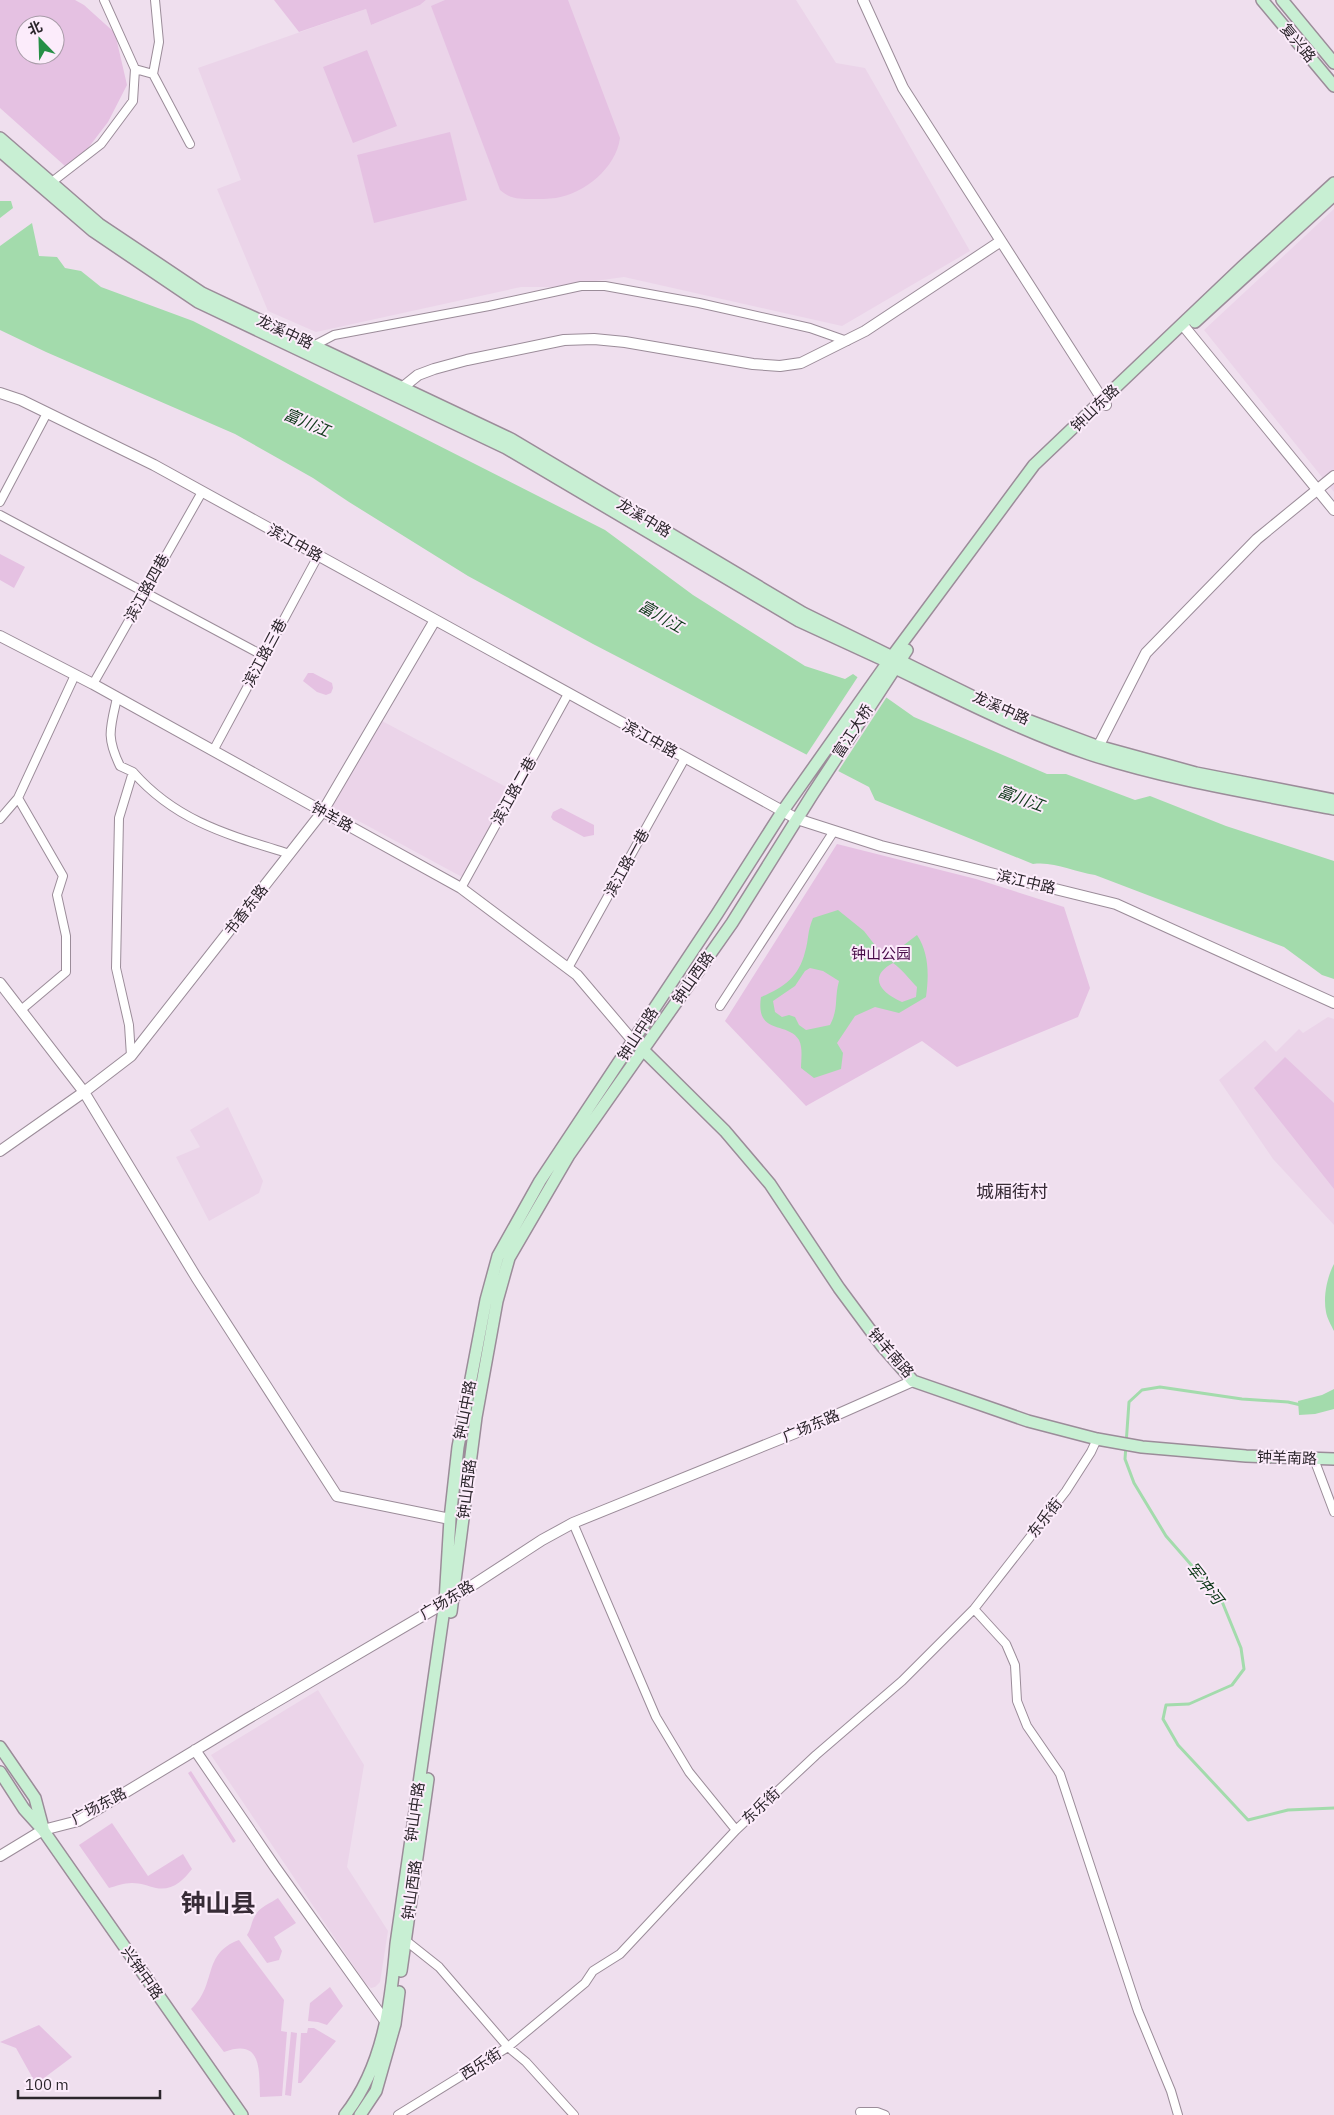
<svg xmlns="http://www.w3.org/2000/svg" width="1334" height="2115" viewBox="0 0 1334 2115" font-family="'IBM Plex Sans','Noto Sans SC',sans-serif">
<rect width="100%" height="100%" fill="#efdfee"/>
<path fill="#ebd4e9" d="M 426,0 L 796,0 L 836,63 L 865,68 L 970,251 L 842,326 L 624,277 L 552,287 L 521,287 L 316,332 L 268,311 L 217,189 L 241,180 L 198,68 L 366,9 L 371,25 L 420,5 Z
M 1334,209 L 1334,492 L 1204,330 Z
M 382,721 L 510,789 L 462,877 L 331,806 Z
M 1328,1017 L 1334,1019 L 1334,1225 L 1273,1159 L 1219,1080 L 1265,1040 L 1276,1052 L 1299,1029 L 1303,1033 Z
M 228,1107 L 263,1181 L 259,1193 L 209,1221 L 176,1157 L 200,1147 L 190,1130 Z
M 318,1690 L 364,1765 L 347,1867 L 388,1931 L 380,1982 L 375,1987 L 371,1988 L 366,1984 L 211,1755 Z"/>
<path fill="#e5c1e2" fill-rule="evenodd" d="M 0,0 L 75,0 L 84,5 L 115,33 L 127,85 L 108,122 L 69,173 L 65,166 L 0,108 ZM 25,25 L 55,25 L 55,55 L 25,55 Z
M 274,0 L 426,0 L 420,5 L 371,25 L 366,9 L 299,32 Z
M 445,0 L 568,0 L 620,138 C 616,168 585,193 556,198 C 548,199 540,199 532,199 C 519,199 510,199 500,190 L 431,6 Z
M 367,50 L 397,126 L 353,143 L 323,67 Z
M 450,132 L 467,200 L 374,223 L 357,155 Z
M 0,554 L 25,567 L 14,588 L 0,580 Z
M 308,673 L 313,673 L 332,683 L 333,688 L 331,693 L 326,695 L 317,692 L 303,681 Z
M 561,808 L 594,825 L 594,835 L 584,837 L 553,820 L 551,817 L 553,812 Z
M 837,844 L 976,879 L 1064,907 L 1090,988 L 1078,1017 L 957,1067 L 922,1041 L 806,1106 L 725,1021 Z
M 1285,1057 L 1334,1103 L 1334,1189 L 1254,1088 Z
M 191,1771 L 236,1841 L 233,1843 L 188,1773 Z
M 112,1823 L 148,1876 L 183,1854 L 192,1869 C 183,1881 172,1891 156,1888 C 148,1886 141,1883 132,1883 C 124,1883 116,1886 109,1888 L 79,1845 Z
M 278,1898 L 296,1923 L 274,1937 L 282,1951 L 279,1960 L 267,1963 L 247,1935 C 252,1927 251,1922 255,1916 C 259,1907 271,1903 278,1898 Z
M 239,1940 L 284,2000 L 281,2031 L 287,2032 L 282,2096 L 260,2097 C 259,2069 262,2038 224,2052 L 191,2009 C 218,1984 201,1954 239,1940 Z
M 330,1987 L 343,2006 L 327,2025 L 318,2022 L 308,2021 L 310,2003 Z
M 39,2025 L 72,2057 L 36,2084 L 16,2048 L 0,2042 Z
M 308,2028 L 314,2028 L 336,2041 L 301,2083 L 298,2083 L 301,2033 L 307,2033 Z
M 291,2032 L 297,2033 L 291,2096 L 285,2095 Z"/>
<path fill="#a3dbac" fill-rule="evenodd" d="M 0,201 L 11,201 L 13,208 L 0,218 Z
M 32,223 L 39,256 L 57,257 L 65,268 L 81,271 L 101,287 L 193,321 L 605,530 L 693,595 L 805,666 L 845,679 L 853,674 L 914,717 L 1047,774 L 1066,774 L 1135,800 L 1150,796 L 1226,826 L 1334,861 L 1334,979 L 1322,975 L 1284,947 L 1095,875 C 1074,872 1054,861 1033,864 L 875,800 L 869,787 L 593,644 L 468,576 L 349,502 L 313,478 L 235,434 L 46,352 L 0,330 L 0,246 Z
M 838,910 L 864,931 L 878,949 L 888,957 L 917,935 C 929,953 929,975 926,997 L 899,1013 L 875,1007 L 855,1016 L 837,1043 L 843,1053 L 841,1069 L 814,1078 L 801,1068 C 801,1060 803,1048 799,1040 C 788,1021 755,1036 761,997 C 783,988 799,977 805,952 C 809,939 807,932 813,918 ZM 893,963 C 901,968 910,980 917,987 L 916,997 L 902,1002 C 881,993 867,977 893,963 ZM 810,968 L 823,971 L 839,981 C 834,999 839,1008 830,1025 L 806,1030 L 799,1025 L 795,1017 L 789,1015 L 782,1017 L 775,1012 L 773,1001 L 795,986 L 805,971 Z
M 1334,1264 L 1334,1331 C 1331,1325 1327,1318 1326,1312 C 1323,1297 1327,1277 1334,1264 Z
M 1334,1389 L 1334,1409 L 1315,1414 L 1299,1415 L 1298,1401 L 1322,1395 Z"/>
<path fill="#efdfee" d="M 859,675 L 888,695 L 837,773 L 805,757 Z"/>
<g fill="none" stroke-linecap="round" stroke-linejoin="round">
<path stroke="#a3dbac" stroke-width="3" d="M 1301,1405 L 1288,1402 L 1242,1399 L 1160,1387 L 1142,1390 L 1129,1402 L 1125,1459 L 1134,1483 L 1166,1536 L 1221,1599 L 1241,1648 L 1244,1669 L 1232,1685 L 1189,1704 L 1166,1705 L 1163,1719 L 1178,1745 L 1248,1820 L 1288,1810 L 1334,1808"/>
<defs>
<path id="minor" d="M 135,69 L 153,74 L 190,144
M 153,74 L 159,42 L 155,0
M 48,185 L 101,144 L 133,101 L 135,69 L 104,0
M 313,346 L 334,335 L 489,306 L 581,286 L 605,286 L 699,303 L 810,328 L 847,341
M 0,502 L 47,413
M 0,515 L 264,656
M 93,684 L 202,492
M 117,698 C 110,729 106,737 120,766 L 133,772 L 119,818 L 116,968 L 129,1025 L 131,1056
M 213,751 L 318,556
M 133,772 C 177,822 229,835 290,854
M 18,798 L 63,876 L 57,895 L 66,936 L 66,972 L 21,1010
M 0,819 L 18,798 L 75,675
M 461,888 L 568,694
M 568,968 L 685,758
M 720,1006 L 834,831
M 1314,1459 L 1334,1512
M 573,1523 L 656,1717 L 689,1772 L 736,1830
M 974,1609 L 1006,1644 L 1015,1665 L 1017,1701 L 1027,1726 L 1060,1774 L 1138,2011 L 1171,2091 L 1178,2115
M 405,1940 L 439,1967 L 508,2047 L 585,1983 L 593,1971 L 620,1954 L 736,1830 L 816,1755 L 902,1681 L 974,1609 L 1066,1491 L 1091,1452 L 1097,1439
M 860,2112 L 877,2112 L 885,2115
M 398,2115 L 508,2047 L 526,2062 L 574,2115"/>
<path id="tertiary" d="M 863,0 L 903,88 L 1106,405
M 1182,324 L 1334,510
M 397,392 L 418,375 L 434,369 L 467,360 L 564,340 L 594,339 L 625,342 L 753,364 L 780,366 L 801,363 L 865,331 L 1001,241
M 0,393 L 21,400 L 154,465 L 797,819 L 881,846 L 1116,904 L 1334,1003
M 0,636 L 93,684 L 461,888 L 577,975 L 633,1041
M 1093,752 L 1098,747 L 1146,653 L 1257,539 L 1334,476
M 0,983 L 84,1092 L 196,1277 L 337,1496 L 450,1519
M 0,1151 L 84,1092 L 131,1056 L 323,811 L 435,620
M 195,1750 L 275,1867 L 385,2021 L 390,2023
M 0,1856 L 43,1830 L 78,1821 L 247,1719 L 453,1598 L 542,1540 L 573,1523 L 800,1431 L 913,1381"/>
<path id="secondary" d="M 1262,0 L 1334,86
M 1282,0 L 1334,63
M 0,138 L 99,224 L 202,293 L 511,439 L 803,613 L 998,709 L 1094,745 L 1196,773 L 1334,800
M 0,151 L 93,231 L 198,302 L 506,448 L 799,621 L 888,662 L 895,668 C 959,699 1022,731 1089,754 C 1169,780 1252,793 1334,809
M 1195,322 L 1334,195
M 637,1044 L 725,1131 L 770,1184 L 839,1288 L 882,1346 L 913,1381 L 1028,1421 L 1097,1439 L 1142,1447 L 1246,1456 L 1334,1459
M 451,1612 L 476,1417 L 497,1301 L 509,1258 L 569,1155 L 732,923 L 812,795 L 907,650
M 0,1747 L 35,1798 L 43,1828
M 0,1772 L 24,1809 L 43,1830 L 242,2115
M 401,1971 L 428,1779
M 345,2115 C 383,2067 391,2004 396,1944 L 445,1602 L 450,1519 L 458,1447 L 486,1300 L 498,1256 L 540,1181 L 717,914 L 782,812 L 888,662 L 1034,465 L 1242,267 L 1334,183
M 360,2115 L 376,2091 L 395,2024 L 399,1992"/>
</defs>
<use href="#minor" stroke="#9b8c99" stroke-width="10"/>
<use href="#tertiary" stroke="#9b8c99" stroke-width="12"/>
<use href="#secondary" stroke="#9b8c99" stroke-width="14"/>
<use href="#minor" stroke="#fff" stroke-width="8"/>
<use href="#tertiary" stroke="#fff" stroke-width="10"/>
<use href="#secondary" stroke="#c8efd3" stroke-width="11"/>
</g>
<g text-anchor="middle" stroke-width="4" stroke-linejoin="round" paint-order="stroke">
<g font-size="15" fill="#2b252b" stroke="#fcecfb">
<text transform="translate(1298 43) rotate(50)" y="5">复兴路</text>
<text transform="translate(285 332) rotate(25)" y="5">龙溪中路</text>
<text transform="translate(1095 408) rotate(-44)" y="5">钟山东路</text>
<text transform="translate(644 518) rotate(31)" y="5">龙溪中路</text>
<text transform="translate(295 543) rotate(29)" y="5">滨江中路</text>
<text transform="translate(147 588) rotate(-61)" y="5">滨江路四巷</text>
<text transform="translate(265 653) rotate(-62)" y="5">滨江路三巷</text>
<text transform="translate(1001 708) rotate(24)" y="5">龙溪中路</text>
<text transform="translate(853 731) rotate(-57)" y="5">富江大桥</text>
<text transform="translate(650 739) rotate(29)" y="5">滨江中路</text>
<text transform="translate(514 791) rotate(-61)" y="5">滨江路二巷</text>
<text transform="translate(332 817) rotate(29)" y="5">钟羊路</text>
<text transform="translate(627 863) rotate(-61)" y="5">滨江路一巷</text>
<text transform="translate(1026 882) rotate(13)" y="5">滨江中路</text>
<text transform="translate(246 910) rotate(-52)" y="5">书香东路</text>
<text transform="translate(693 978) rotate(-55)" y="5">钟山西路</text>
<text transform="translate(638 1034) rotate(-57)" y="5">钟山中路</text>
<text transform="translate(891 1353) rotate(49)" y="5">钟羊南路</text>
<text transform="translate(465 1410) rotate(-79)" y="5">钟山中路</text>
<text transform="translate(811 1426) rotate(-23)" y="5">广场东路</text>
<text transform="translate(1287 1458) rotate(2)" y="5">钟羊南路</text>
<text transform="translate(467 1489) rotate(-83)" y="5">钟山西路</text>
<text transform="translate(1045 1518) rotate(-52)" y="5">东乐街</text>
<text transform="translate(447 1600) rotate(-31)" y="5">广场东路</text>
<text transform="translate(99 1806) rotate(-28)" y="5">广场东路</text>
<text transform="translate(761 1806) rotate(-43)" y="5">东乐街</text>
<text transform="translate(415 1812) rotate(-82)" y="5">钟山中路</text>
<text transform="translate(412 1890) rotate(-82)" y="5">钟山西路</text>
<text transform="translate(142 1973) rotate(55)" y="5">兴钟中路</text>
<text transform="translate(481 2064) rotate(-32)" y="5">西乐街</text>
</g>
<g font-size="15" fill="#480b48" stroke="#fcecfb">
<text x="881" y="959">钟山公园</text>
</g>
<g font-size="16" font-style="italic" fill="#0d3718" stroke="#fcecfb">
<text transform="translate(307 422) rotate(23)" y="6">富川江</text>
<text transform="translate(661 616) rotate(30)" y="6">富川江</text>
<text transform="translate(1021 798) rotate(20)" y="6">富川江</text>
<text transform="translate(1205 1583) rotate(52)" y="6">军冲河</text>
</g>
<g font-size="18" fill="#372b36" stroke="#fcecfb">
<text x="1012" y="1198">城厢街村</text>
</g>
<g font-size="25" font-weight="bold" fill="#372b36" stroke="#fcecfb">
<text x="218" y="1912">钟山县</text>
</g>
</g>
<g transform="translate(40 40) rotate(337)"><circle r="24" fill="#fcecfb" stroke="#a89ca8"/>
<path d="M0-4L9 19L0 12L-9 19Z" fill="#268f46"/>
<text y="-8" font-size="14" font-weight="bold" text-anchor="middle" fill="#2b252b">北</text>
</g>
<path d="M18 2090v8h142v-8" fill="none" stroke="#2b252b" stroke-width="2.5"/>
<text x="25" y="2090" font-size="15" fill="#2b252b" stroke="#fcecfb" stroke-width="4" paint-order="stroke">100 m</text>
</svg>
